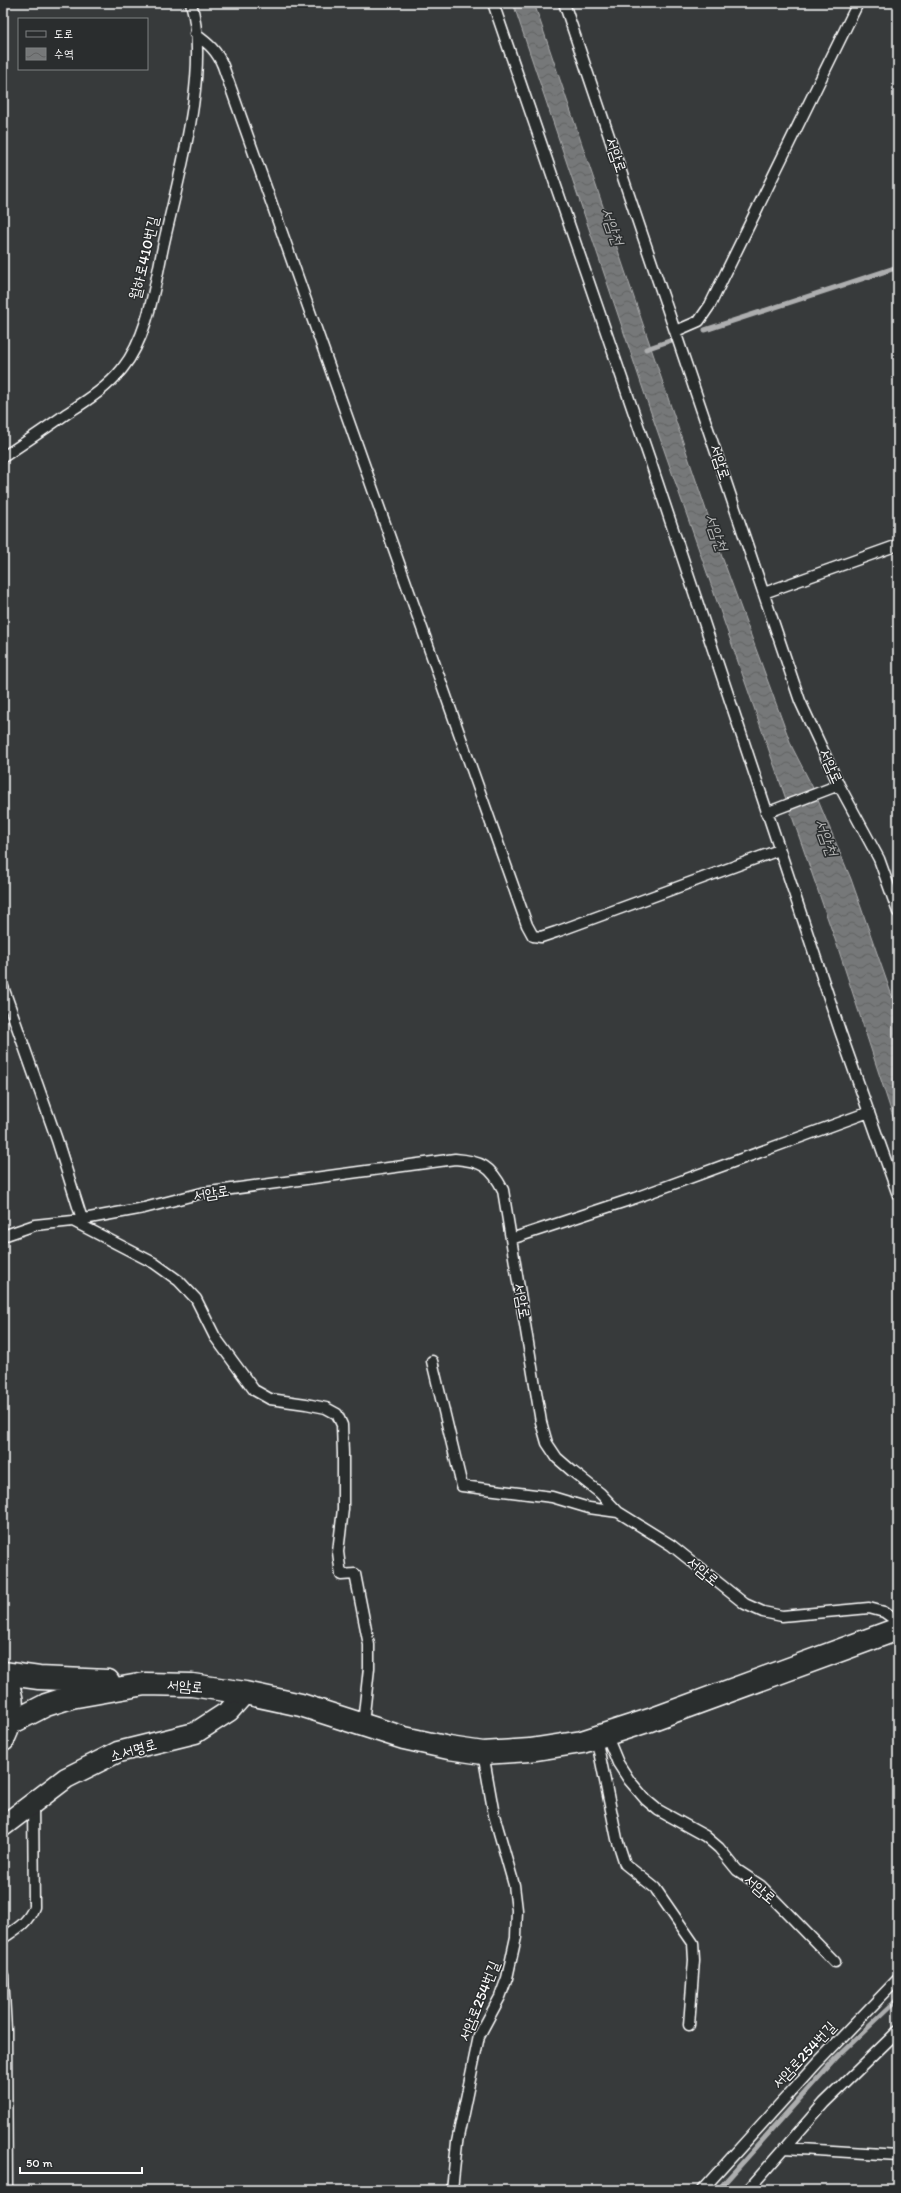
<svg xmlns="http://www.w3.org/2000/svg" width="901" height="2193" viewBox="0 0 901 2193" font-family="Itim,'Poor Story',sans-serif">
<defs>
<pattern id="water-waves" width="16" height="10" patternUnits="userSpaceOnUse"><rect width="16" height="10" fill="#767879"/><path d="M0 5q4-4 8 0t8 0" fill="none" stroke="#616262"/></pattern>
</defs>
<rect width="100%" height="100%" fill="#373a3b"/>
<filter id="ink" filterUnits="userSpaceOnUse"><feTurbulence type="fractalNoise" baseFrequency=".025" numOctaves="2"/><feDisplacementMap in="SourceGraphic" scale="8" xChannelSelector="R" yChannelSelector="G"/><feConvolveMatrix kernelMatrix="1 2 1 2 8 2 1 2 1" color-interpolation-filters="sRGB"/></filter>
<g filter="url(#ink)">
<path fill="url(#water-waves)" stroke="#adaeaf" d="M 513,3 L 534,3 L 721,554 L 792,747 L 812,786 L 851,879 L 898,1013 L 898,1132 L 839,951 L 648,404 Z"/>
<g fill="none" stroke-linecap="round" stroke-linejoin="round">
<path stroke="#adaeaf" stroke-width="5" d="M 705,330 L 898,267
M 646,349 L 672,340
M 718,2190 L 836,2058 L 898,1999"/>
<defs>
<path id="lane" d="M 493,3 L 650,460 L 840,1031 L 898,1195
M 564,3 L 800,701 L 839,785 L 879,859 L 898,912
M 195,34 C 209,44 217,51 223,66 L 527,925 L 533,936 L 541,937 L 556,932 L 779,850
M 676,331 L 699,321 L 710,305 L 858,3
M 3,457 C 24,443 45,429 66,414 C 86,401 106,389 122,369 C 150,334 155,281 165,238 C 180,172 210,69 191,3
M 764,593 L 898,545
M 766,813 L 839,785
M 3,987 L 57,1140 L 82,1219
M 73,1221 L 154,1263 L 179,1281 L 196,1299 L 215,1337 L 254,1390 L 270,1399 L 306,1404 L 326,1408 L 337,1414 L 342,1425 L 343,1454 L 343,1509 L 338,1552 L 341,1575 L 355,1574 L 369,1645 L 369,1668 L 363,1723
M 3,1236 L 35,1225 L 73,1221 L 144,1208 L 202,1193 L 455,1159 C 481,1161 491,1166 503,1190 L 541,1422 L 547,1443 L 557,1458 L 572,1471 L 600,1493 L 618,1512 L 671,1545 L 745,1604 L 763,1612 L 782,1616 L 869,1608 L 884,1612 L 898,1622
M 511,1239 L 635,1198 L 869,1112
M 432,1361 L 462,1486 L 552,1497 L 589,1508 L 618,1512
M 606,1734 L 618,1763 L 629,1780 L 646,1800 L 658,1810 L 705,1836 L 719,1848 L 737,1870 L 761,1886 L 835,1962
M 596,1737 L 617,1839 L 625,1864 L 655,1888 L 693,1943 L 694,1960 L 689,2025
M 3,1938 C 16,1929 28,1923 34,1907 L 33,1803
M 3,1975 L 6,2030 L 7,2190
M 784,2148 L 898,2155
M 452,2190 L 457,2142 L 479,2036 L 500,1997 L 507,1978 L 516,1937 L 517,1910 L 514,1885 L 494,1815 L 483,1753
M 702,2190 L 818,2062 L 898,1979
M 748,2190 L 824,2103 L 898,2031"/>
<path id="street" d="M 3,1826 L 66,1778 L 118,1752 L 195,1733 L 229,1711 L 245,1693"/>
<path id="secondary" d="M 3,1673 L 39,1678 L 108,1681
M 3,1676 C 16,1698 14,1717 3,1740
M 11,1723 L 46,1705 L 71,1697 L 145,1684 L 192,1685 L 245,1693 L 301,1705 L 404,1738 L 449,1748 L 483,1753 L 530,1750 L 582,1742 L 650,1720 L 898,1629"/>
</defs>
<use href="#lane" stroke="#fff" stroke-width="13"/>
<use href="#street" stroke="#fff" stroke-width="23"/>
<use href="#secondary" stroke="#fff" stroke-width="25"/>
<use href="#lane" stroke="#2a2d2e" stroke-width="10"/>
<use href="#street" stroke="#2a2d2e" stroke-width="20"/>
<use href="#secondary" stroke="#2a2d2e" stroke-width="22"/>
</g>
</g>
<g text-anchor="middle" stroke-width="3" stroke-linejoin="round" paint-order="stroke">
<g font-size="15" fill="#fff" stroke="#2a2d2e">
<text transform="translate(616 155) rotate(71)" y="5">서암로</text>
<text transform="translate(144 258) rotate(-77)" y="5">월하로410번길</text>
<text transform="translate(720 462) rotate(72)" y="5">서암로</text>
<text transform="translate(831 766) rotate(66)" y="5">서암로</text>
<text transform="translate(211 1193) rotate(-9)" y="5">서암로</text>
<text transform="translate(522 1301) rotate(80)" y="5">서암로</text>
<text transform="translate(703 1571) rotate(40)" y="5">서암로</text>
<text transform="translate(185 1686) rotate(4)" y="5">서암로</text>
<text transform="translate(133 1750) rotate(-16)" y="5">소서명로</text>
<text transform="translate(760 1889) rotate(41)" y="5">서암로</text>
<text transform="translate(479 2001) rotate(-68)" y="5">서암로254번길</text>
<text transform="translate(804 2055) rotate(-47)" y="5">서암로254번길</text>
</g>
<g font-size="16" font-style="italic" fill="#b4b5b5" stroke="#2a2d2e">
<text transform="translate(613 226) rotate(71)" y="6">서암천</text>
<text transform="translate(717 532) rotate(71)" y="6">서암천</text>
<text transform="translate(827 837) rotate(70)" y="6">서암천</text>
</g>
</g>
<rect width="901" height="2193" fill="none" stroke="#2a2d2e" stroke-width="16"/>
<rect x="8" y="8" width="885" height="2177" fill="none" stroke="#fff" stroke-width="1.5" filter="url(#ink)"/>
<rect x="18" y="18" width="130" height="52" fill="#2a2d2e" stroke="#7f8182"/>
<rect x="26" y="31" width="20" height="6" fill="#2a2d2e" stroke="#7f8182"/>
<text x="54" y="38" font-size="12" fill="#ffffff">도로</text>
<rect x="26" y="48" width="20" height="12" fill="url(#water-waves)" stroke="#7f8182"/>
<text x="54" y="58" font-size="12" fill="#ffffff">수역</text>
<path d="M20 2167v6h122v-6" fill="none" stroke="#ffffff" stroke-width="2"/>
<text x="26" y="2167" font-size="12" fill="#ffffff" stroke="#2a2d2e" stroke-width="3" paint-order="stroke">50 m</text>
</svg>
